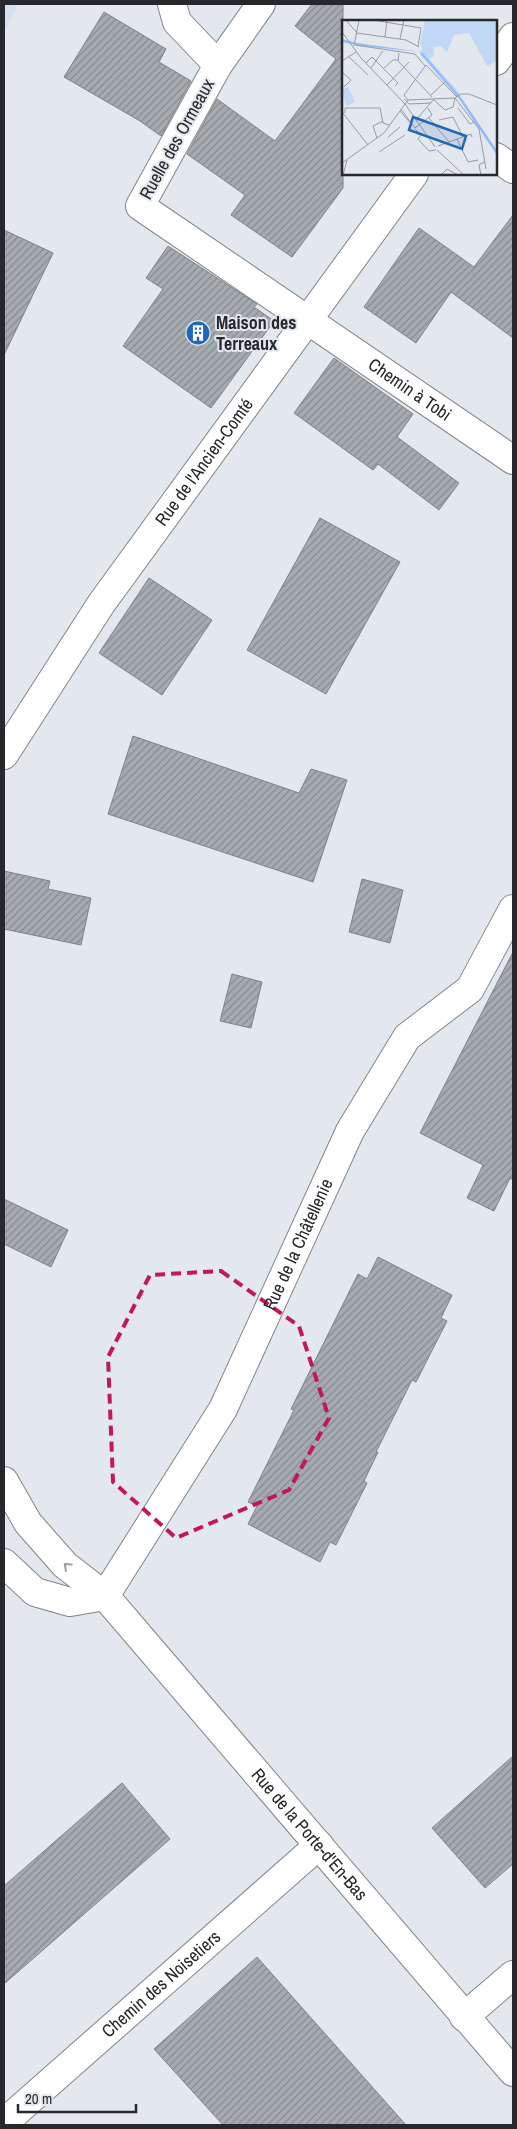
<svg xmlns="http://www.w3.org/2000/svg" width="517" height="2129" viewBox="0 0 517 2129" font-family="'Archivo Narrow',sans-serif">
<defs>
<pattern id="building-hatch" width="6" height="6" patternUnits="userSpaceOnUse" patternTransform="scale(1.25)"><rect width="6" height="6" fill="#a6abb0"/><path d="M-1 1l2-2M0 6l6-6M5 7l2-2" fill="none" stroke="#878b8f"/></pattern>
</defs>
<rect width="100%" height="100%" fill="#e3e8ee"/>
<path fill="#d6dfec" d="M 4,4 L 18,4 L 4,32 Z"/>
<path fill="url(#building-hatch)" stroke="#7f8388" d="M 312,4 L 343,4 L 343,188 L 292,257 L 231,215 L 245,195 L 187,154 L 217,99 L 275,141 L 336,59 L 295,26 Z
M 104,12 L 166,49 L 159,62 L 191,81 L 161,136 L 140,121 L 64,77 Z
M 513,215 L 513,338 L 451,292 L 416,343 L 364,307 L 419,228 L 474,267 Z
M 4,230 L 53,253 L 4,355 Z
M 168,246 L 257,304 L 254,307 L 274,321 L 211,408 L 123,346 L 163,289 L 146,278 Z
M 334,358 L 413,414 L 397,437 L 459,483 L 439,510 L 378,464 L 373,470 L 294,413 Z
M 320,518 L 400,562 L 326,694 L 247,650 Z
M 149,578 L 212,620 L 162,695 L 99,653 Z
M 133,736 L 299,793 L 311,769 L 347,780 L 313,882 L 108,814 Z
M 4,871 L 50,881 L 48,889 L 91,898 L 81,945 L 4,929 Z
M 362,879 L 403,890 L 390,943 L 349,932 Z
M 513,952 L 513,1180 L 510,1178 L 494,1211 L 467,1198 L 483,1165 L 420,1133 Z
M 232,974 L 262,982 L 251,1028 L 220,1021 Z
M 4,1199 L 68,1230 L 51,1267 L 4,1244 Z
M 378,1257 L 452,1295 L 441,1318 L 447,1321 L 416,1382 L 412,1380 L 376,1452 L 378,1452 L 364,1481 L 367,1483 L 336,1545 L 330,1542 L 320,1562 L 248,1524 L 257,1506 L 248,1502 L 294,1410 L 291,1409 L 358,1274 L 367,1279 Z
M 513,1756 L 513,1864 L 485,1888 L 432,1828 Z
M 122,1783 L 170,1839 L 4,1984 L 4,1886 Z
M 257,1957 L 406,2125 L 223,2125 L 154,2049 Z"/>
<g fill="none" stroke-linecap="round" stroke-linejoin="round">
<defs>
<g id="minor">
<path d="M 172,4 L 177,22 L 218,65"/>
<path id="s1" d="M 261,4 L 218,65 L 140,206 L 513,460"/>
<path d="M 496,157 L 513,169"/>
<path id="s2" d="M 4,1481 L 28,1523 L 65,1565 L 105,1596 L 513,2072"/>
<path d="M 4,1563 L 35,1592 L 70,1602 L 105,1596"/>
<path id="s3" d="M 105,1596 L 223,1409 L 350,1131 L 407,1037 L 470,989 L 513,909"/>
<path d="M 464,2017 L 513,1975"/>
<path id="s4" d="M 6,2125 L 15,2113 L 319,1845"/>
</g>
<g id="secondary">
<path d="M 496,61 L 513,37"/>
<path id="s5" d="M 4,755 L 101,604 L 414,174"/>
</g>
</defs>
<use href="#minor" stroke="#81858b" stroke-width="30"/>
<use href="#secondary" stroke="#81858b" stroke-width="30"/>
<use href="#minor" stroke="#fff" stroke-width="28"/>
<use href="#secondary" stroke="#fff" stroke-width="28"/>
</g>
<defs><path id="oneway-chevron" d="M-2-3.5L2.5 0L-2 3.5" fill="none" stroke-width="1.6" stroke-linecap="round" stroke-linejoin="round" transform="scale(1.25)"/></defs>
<use stroke="#9e9ea0" href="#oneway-chevron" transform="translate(67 1566) rotate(-138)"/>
<path fill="none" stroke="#c2185b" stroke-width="4" stroke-dasharray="10 6" stroke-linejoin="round" d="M 221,1271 L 299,1326 L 329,1418 L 289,1490 L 176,1538 L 113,1482 L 108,1357 L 150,1275 Z"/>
<defs>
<symbol id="building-disc" viewBox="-11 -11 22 22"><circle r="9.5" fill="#1f67b7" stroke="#e3e8ee"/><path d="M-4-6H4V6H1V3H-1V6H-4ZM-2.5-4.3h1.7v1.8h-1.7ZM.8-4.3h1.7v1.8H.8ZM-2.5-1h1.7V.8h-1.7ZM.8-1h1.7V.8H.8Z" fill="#fff"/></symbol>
</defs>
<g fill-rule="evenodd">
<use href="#building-disc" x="184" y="319" width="28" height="28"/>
</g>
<g text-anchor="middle" stroke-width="4" stroke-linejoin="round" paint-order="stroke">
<g font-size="18" fill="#27282b" stroke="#e3e8ee">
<text transform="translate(177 139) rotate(-61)" y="6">Ruelle des Ormeaux</text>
<text dy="6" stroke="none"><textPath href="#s1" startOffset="562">Chemin à Tobi</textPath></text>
<text dy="6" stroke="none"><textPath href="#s5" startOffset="355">Rue de l'Ancien-Comté</textPath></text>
<text dy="6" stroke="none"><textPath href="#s3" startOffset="402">Rue de la Châtellenie</textPath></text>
<text dy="6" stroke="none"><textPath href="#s2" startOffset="469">Rue de la Porte-d'En-Bas</textPath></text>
<text dy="6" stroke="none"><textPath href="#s4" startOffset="210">Chemin des Noisetiers</textPath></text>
</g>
<g font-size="18" font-weight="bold" fill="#27282b" stroke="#e3e8ee" text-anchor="start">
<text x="216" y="329">Maison des<tspan x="216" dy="21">Terreaux</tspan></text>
</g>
</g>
<g transform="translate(342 20)">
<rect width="155" height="155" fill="#e3e8ee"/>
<path d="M 83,0 L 155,0 L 155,41 L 145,46 L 127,13 L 112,15 L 105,32 L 99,26 L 92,27 L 92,36 L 87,39 L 119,75 L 114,75 L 77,31 L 81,30 L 78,24 Z" fill="#c0d7f5"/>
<path d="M 6,67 L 13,82 L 4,86 L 0,70 Z" fill="#c0d7f5"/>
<path d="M 0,19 L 15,23 L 79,32 L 19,26 L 0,22 Z" fill="#8ebdf8"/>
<path fill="none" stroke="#8ebdf8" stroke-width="2.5" d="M 79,33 L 118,78 L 155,133"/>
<path fill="none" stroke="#989ba0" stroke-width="1" d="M 4,0 L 15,13M 31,0 L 79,8 L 76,26M 0,12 L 19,38 L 63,84 L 93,127M 15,13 L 64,20 L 77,27M 43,17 L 45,0M 58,19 L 62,0M 13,25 L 73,34 L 83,46M 12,26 L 17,0M 57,33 L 56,41 L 90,77M 7,37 L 26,55M 0,41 L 14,32M 24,43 L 30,37 L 56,63 L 53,66M 29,48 L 41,31M 42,48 L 51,40 L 56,40M 0,52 L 9,60 L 2,67M 45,65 L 67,42M 89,75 L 103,62M 113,78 L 137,109 L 144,149M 62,79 L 67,84 L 89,83M 66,80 L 113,78 L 119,74 L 127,74 L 155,85M 92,80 L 103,90 L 111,87 L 113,78M 116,88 L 128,104 L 132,102M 59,89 L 73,108 L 90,95 L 86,88M 58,91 L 70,105M 0,92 L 26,125M 3,93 L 3,88 L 38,88 L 41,103 L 47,105M 87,98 L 107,122M 74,100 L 92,79M 97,100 L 111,97 L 121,117M 73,109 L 79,115 L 76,119 L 87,131 L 94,130M 46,117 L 58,107M 35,118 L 31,106 L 41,101M 115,119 L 126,142 L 136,140M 96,126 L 129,114 L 130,117M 95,130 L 122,155M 37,132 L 63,115M 0,143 L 42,113 L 66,80 L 62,75 L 84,45 L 115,77M 100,154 L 105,149 L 116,155M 1,155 L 5,140M 139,155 L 137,145 L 142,142"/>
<path fill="#1f67b7" fill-opacity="0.15" stroke="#1f67b7" stroke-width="2.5" d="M 71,97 L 124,116 L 120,129 L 67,110 Z"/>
<rect width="155" height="155" fill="none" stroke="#27282b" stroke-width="2.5"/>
</g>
<rect width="517" height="2129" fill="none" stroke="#27282b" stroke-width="10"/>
<path d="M18 2104v8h118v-8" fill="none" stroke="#27282b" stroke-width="2.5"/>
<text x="25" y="2104" font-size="15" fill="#27282b" stroke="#e3e8ee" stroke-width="4" paint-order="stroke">20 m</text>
</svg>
